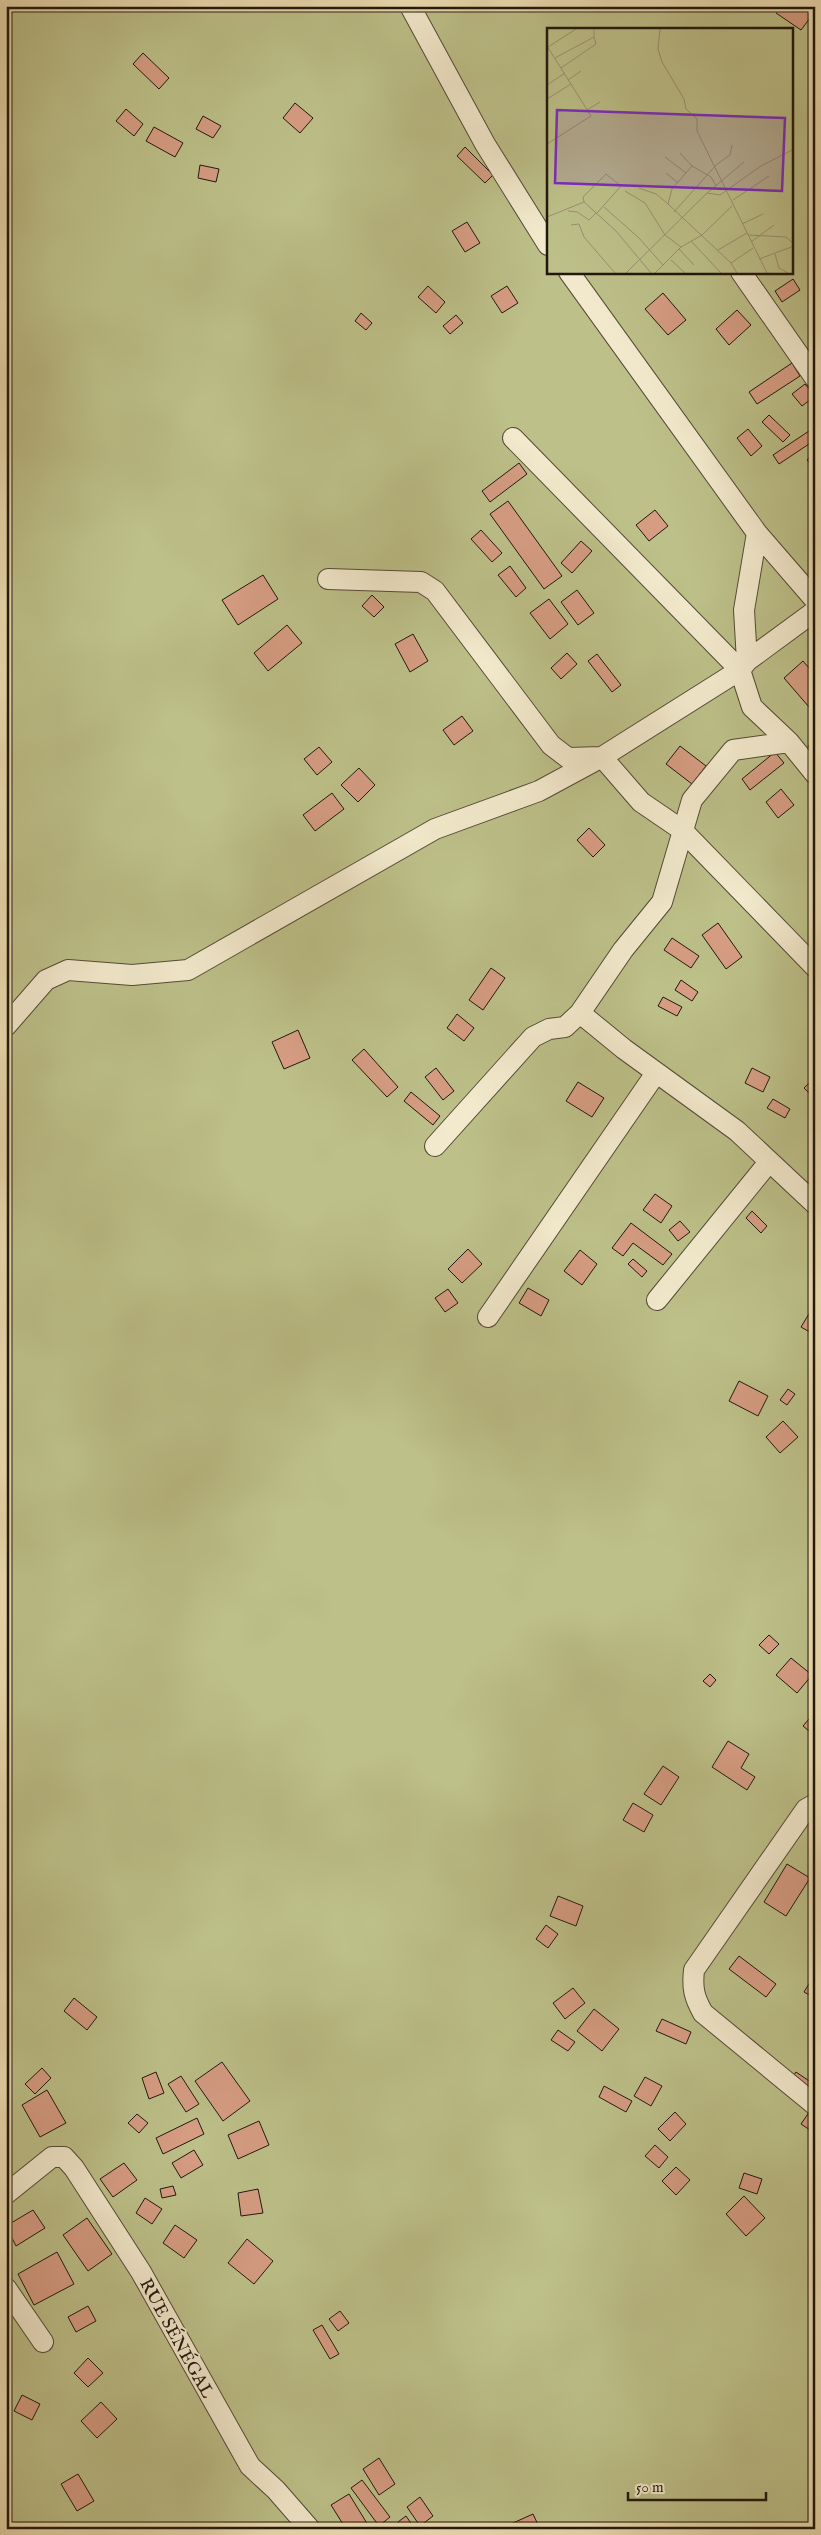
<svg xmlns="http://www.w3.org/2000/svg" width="821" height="2535" viewBox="0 0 821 2535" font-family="'IM FELL English',serif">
<rect width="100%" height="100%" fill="#eddeb2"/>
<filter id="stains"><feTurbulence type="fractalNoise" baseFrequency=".004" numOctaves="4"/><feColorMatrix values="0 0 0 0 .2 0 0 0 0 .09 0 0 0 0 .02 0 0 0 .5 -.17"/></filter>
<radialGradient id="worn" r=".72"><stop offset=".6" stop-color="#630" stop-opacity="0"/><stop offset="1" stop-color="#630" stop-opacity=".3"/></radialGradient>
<path fill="#bdc089" stroke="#6f6c4b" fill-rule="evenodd" d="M 6,6 L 815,6 L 815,2529 L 6,2529 ZM 548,29 L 792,29 L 792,272 L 548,272 Z"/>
<path fill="#d69d83" stroke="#21180d" d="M 781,6 L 802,6 L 813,14 L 801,30 L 776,13 Z
M 143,53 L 169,78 L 159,89 L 133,64 Z
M 295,103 L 313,118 L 300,133 L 283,118 Z
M 126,109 L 143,124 L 134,136 L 116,121 Z
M 203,116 L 221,126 L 213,138 L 196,129 Z
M 154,127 L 183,143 L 175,157 L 146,141 Z
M 465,147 L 493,175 L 485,183 L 457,156 Z
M 200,165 L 219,169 L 216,182 L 198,178 Z
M 467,222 L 480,243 L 465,252 L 452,231 Z
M 793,279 L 800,290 L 782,302 L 775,291 Z
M 428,286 L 445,302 L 436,313 L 418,297 Z
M 507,286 L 518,303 L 502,313 L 491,296 Z
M 663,293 L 686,320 L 668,335 L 645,309 Z
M 737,310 L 751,325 L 729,345 L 716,329 Z
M 361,313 L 372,323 L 366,330 L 355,321 Z
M 456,315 L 463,323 L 450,334 L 443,326 Z
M 792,363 L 800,376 L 757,404 L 749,392 Z
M 805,384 L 815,396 L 802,406 L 792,394 Z
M 769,415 L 790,435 L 783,442 L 762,422 Z
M 815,427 L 815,440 L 779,464 L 773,455 Z
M 748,429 L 762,446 L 751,456 L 737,438 Z
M 815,453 L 815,469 L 807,460 Z
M 519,463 L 527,474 L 490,502 L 482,491 Z
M 508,501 L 562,576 L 544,589 L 490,514 Z
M 655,510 L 668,526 L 649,541 L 636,525 Z
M 481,530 L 502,553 L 492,562 L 471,539 Z
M 581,541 L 592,551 L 572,573 L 561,563 Z
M 510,566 L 526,588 L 516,597 L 498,575 Z
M 263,575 L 278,599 L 238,625 L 222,600 Z
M 577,590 L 594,613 L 578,625 L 561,602 Z
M 372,595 L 384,607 L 374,617 L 362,606 Z
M 549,599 L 568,624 L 550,639 L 530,613 Z
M 287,625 L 302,643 L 268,671 L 254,653 Z
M 413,634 L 428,661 L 410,672 L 395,644 Z
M 567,653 L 577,664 L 561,679 L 551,668 Z
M 597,654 L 621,685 L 612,692 L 588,661 Z
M 803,661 L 815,675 L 815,714 L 784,678 Z
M 462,716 L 473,731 L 454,745 L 443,730 Z
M 815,741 L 815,754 L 808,746 Z
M 680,746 L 706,766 L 692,784 L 666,764 Z
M 319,747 L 332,762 L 317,775 L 304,759 Z
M 775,752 L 784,763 L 750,790 L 742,779 Z
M 359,768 L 375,785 L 358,802 L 341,785 Z
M 781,789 L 794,805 L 778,818 L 766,802 Z
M 332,793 L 344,809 L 315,831 L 303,815 Z
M 589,828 L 605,845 L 593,857 L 577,840 Z
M 718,923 L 742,957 L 726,969 L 702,935 Z
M 672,938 L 699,956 L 691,968 L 664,950 Z
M 491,968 L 505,978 L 483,1010 L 469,1000 Z
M 681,980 L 698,992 L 692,1001 L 675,990 Z
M 663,997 L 682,1007 L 677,1016 L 658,1006 Z
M 457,1014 L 474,1028 L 464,1041 L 447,1028 Z
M 298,1030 L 310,1058 L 284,1069 L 272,1042 Z
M 364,1049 L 398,1087 L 387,1097 L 352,1060 Z
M 436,1068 L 454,1091 L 443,1100 L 425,1077 Z
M 752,1068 L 770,1077 L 763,1092 L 745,1083 Z
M 815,1077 L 815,1099 L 804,1088 Z
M 578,1082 L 604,1098 L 592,1117 L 566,1101 Z
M 411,1092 L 440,1116 L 433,1125 L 404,1101 Z
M 773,1099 L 790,1109 L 785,1118 L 767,1108 Z
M 655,1194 L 672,1206 L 661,1223 L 643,1210 Z
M 752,1211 L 767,1226 L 761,1233 L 746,1218 Z
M 680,1221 L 690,1232 L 678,1241 L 669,1230 Z
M 631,1223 L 672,1254 L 663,1265 L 633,1243 L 623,1256 L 612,1248 Z
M 468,1249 L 482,1264 L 462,1283 L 448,1269 Z
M 580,1250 L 597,1264 L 582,1285 L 564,1271 Z
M 633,1259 L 647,1271 L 642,1277 L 628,1264 Z
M 528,1288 L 549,1300 L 541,1316 L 519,1303 Z
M 448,1289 L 458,1303 L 445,1312 L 435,1298 Z
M 815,1304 L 815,1335 L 801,1327 Z
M 739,1381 L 768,1396 L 758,1416 L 729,1401 Z
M 788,1389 L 795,1394 L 787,1405 L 780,1400 Z
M 783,1421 L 798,1437 L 780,1453 L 766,1437 Z
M 769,1635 L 779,1644 L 769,1654 L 759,1645 Z
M 791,1658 L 812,1675 L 797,1693 L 776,1675 Z
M 710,1674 L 716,1680 L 710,1687 L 703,1681 Z
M 815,1712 L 815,1736 L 803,1726 Z
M 728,1741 L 749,1754 L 741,1768 L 755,1777 L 747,1790 L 712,1767 Z
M 663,1766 L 679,1777 L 661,1805 L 644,1794 Z
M 633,1803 L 653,1815 L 644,1832 L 623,1820 Z
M 787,1864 L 810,1878 L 786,1916 L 764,1902 Z
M 558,1896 L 583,1906 L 576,1926 L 550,1916 Z
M 546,1925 L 558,1934 L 548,1948 L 536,1939 Z
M 739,1956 L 776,1984 L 766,1997 L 729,1969 Z
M 815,1974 L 815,1998 L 804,1992 Z
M 573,1988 L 585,2003 L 565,2019 L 553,2003 Z
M 74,1998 L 97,2017 L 87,2030 L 64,2011 Z
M 594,2009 L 619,2029 L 602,2051 L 577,2031 Z
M 662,2019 L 691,2032 L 686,2044 L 656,2031 Z
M 558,2030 L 575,2042 L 568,2051 L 551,2040 Z
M 222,2062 L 250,2101 L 223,2121 L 195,2081 Z
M 42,2068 L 51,2078 L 35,2094 L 25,2084 Z
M 156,2072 L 164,2093 L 149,2099 L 142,2078 Z
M 796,2072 L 815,2085 L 815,2092 L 784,2089 Z
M 181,2076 L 199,2104 L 186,2112 L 168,2084 Z
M 645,2077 L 662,2086 L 651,2106 L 634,2096 Z
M 604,2086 L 632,2101 L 626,2112 L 599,2097 Z
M 47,2090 L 66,2123 L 40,2137 L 22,2105 Z
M 812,2108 L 815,2110 L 815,2124 L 810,2130 L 801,2124 Z
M 675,2112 L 686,2124 L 670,2141 L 658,2129 Z
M 137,2114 L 148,2123 L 139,2133 L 128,2123 Z
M 197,2118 L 204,2134 L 163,2154 L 156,2138 Z
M 259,2121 L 269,2145 L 238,2159 L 228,2135 Z
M 655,2145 L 668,2157 L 659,2168 L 645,2156 Z
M 194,2150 L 203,2165 L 181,2178 L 172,2163 Z
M 124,2163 L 137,2180 L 113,2197 L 100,2179 Z
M 676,2167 L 690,2180 L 676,2195 L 662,2181 Z
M 744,2173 L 762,2179 L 757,2194 L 739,2188 Z
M 173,2186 L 176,2195 L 162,2198 L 160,2189 Z
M 258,2189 L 263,2213 L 241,2216 L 238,2193 Z
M 744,2196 L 765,2218 L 746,2236 L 726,2214 Z
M 145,2198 L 162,2209 L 152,2224 L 136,2213 Z
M 33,2210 L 45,2228 L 16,2246 L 6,2226 Z
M 87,2218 L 112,2254 L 88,2271 L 63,2235 Z
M 175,2225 L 197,2240 L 184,2258 L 163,2243 Z
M 247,2239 L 273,2261 L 254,2284 L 228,2263 Z
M 57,2252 L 74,2284 L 34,2305 L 18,2274 Z
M 88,2306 L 96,2321 L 76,2332 L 68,2317 Z
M 340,2311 L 349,2323 L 338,2331 L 329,2319 Z
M 322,2325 L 339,2354 L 330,2359 L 313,2330 Z
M 88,2358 L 103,2373 L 88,2387 L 74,2373 Z
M 22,2395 L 40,2404 L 32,2420 L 14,2411 Z
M 101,2402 L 117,2419 L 97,2438 L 81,2421 Z
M 379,2458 L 395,2484 L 379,2495 L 363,2469 Z
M 78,2474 L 94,2501 L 77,2511 L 61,2484 Z
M 362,2480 L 390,2517 L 379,2526 L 351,2488 Z
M 349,2494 L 368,2525 L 362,2529 L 346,2529 L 331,2505 Z
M 420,2497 L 433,2516 L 420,2526 L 407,2507 Z
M 533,2514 L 540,2529 L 516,2529 L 513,2523 Z
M 406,2516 L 415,2529 L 402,2529 L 398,2522 Z"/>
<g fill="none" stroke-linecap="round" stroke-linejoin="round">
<defs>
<path id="street" d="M 410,6 L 485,144 L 548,245
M 569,272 L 757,533 L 815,600
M 741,272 L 815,378
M 513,438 L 740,670 L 752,707 L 789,742 L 815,774
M 328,579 L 421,582 L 435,591 L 551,745 L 568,758 L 602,757 L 641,802 L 682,830 L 815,967
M 747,661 L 744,610 L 757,533
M 789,742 L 733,750 L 692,800 L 662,902 L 623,950 L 580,1013 L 624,1049 L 737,1131 L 815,1204
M 6,1026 L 46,980 L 68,970 L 132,975 L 188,970 L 435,829 L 539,791 L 602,757 L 740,670 L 747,661 L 815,611
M 435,1146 L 533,1037 L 549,1029 L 565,1027 L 580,1013
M 657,1300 L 769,1162
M 488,1317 L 656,1073
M 815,1804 L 806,1809 L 694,1970 C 692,1988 694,1997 703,2013 L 815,2105
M 6,2194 L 52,2157 L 64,2157 L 74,2168 L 141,2272 L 250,2466 L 276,2490 L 310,2529
M 6,2288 L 43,2342"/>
</defs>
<use href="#street" stroke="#544a36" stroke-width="22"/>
<use href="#street" stroke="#f3eacd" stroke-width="20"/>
</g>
<g text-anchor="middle" stroke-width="4" stroke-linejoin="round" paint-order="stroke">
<g font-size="18" fill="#21180d" stroke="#f3eacd">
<text transform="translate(177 2338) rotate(61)" y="6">RUE SÉNÉGAL</text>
</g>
</g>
<g transform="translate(547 28)">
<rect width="246" height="246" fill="#eddeb2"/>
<path d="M 0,1 L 246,1 L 246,245 L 0,245 Z" fill="#bdc089"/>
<path fill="none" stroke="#9b8f70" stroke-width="1" d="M 113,1 L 111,21 L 115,34 L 137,71 L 139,81 L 150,91 L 150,103 L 220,245M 0,18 L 44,88 L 0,116M 1,19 L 29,1M 8,30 L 47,9 L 47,1M 14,40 L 49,16 L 47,9M 21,52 L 34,43M 0,57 L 18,45M 0,71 L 24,56M 40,82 L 53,74M 133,125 L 145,138M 118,129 L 139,145M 119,145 L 131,155M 92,160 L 109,166 L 121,176 L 184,235 L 190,245M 78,163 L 98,175 L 118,207 L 134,219M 160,165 L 173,167 L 214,138 L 247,121M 186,172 L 222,148M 37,174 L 69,203 L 104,245M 121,176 L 125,161 L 145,138 L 164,149 L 169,158M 57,179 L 92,210 L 116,237M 21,183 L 30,184 L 42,192 L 49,185M 127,184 L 169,137 L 183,127 L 185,117M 0,189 L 37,174 L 36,169 L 59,146 L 74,158 L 50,185M 195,196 L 216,186M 24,197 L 32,196 L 37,209 L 68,245M 201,207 L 239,209 L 247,216M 144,213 L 174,245M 204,214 L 227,197M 132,221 L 147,237M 171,222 L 200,205M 228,226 L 232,240 L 241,245M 212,231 L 247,218M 124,232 L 138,245M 184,235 L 206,220M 79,245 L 159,166 L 197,134M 108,245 L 134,219 L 155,207 L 185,178"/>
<path fill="#7b2cbf" fill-opacity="0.15" stroke="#7b2cbf" stroke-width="2.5" d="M 10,82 L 238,90 L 235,163 L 8,155 Z"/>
<rect width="246" height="246" fill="none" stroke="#21180d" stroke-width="2.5"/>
</g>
<rect width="821" height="2535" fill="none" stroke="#eddeb2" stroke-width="25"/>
<rect x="8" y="8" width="806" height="2520" fill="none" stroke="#21180d" stroke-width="2.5"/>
<rect x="12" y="12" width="796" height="2510" fill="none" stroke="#21180d"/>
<path d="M628 2492v8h138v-8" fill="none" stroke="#21180d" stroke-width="2.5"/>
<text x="636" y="2492" font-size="15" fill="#21180d" stroke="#f3eacd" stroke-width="4" paint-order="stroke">50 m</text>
<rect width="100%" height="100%" filter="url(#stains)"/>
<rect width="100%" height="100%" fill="url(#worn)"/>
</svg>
